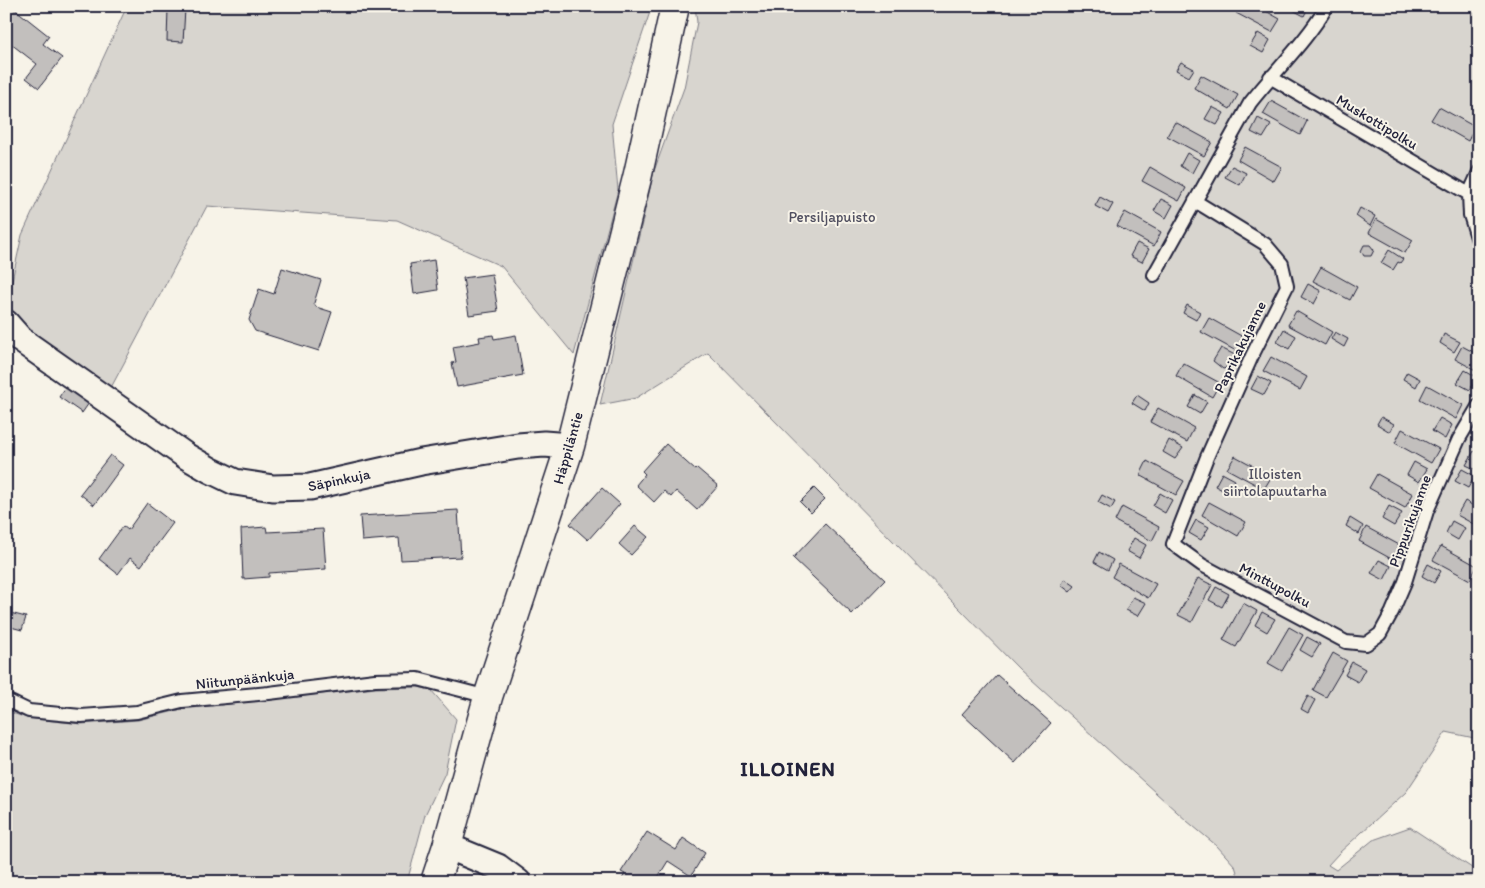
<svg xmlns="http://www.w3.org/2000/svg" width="1485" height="888" viewBox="0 0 1485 888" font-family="Itim,sans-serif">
<rect width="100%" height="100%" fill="#f7f3e8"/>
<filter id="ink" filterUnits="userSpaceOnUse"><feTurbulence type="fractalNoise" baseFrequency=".02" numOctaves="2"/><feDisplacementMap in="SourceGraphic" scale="10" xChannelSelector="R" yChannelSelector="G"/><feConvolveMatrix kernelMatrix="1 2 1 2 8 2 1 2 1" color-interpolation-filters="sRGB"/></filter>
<g filter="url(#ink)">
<path fill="#d8d5cf" stroke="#7d7c85" d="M 127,6 L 652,6 L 612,124 L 618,190 L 574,355 L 501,266 L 397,220 L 207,206 L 105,399 L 6,323 L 6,308 L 22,235 Z
M 695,6 L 1479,6 L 1479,739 L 1446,732 L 1406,792 L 1339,853 L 1328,865 L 1336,870 L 1373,840 L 1410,827 L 1478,872 L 1479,882 L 1240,882 L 1235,866 L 1217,846 L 1187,821 L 1020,670 L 708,353 L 636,398 L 600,405 L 654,171 L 684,88 L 697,22 Z
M 418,687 L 431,690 L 456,719 L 445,773 L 425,815 L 407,882 L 6,882 L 6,711 L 27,718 L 81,724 L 138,720 L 183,709 L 376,688 Z"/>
<path fill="#c2bfbd" stroke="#22223b" d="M 6,6 L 11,6 L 49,36 L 43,44 L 62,58 L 39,88 L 26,78 L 37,64 L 6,40 Z
M 1239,6 L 1257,6 L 1280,19 L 1272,32 L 1236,13 Z
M 1293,6 L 1309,6 L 1304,16 L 1291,9 Z
M 168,8 L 185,9 L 183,42 L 167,41 Z
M 1258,33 L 1270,40 L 1263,53 L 1250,46 Z
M 1181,62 L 1194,69 L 1189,77 L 1176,70 Z
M 1201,75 L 1238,95 L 1230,109 L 1194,88 Z
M 1271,101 L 1307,121 L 1300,135 L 1263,114 Z
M 1212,107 L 1224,113 L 1217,125 L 1205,119 Z
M 1439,107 L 1475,127 L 1468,141 L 1431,120 Z
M 1258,118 L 1271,125 L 1263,138 L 1251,132 Z
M 1175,122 L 1212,142 L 1204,156 L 1167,136 Z
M 1245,147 L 1282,167 L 1274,181 L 1238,160 Z
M 1187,153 L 1199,160 L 1192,173 L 1180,166 Z
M 1232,166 L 1246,173 L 1240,185 L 1225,177 Z
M 1150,167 L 1186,188 L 1179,201 L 1142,181 Z
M 1100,197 L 1113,204 L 1108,213 L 1095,206 Z
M 1161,199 L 1173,205 L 1166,218 L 1154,211 Z
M 1360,208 L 1375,216 L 1370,226 L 1356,216 Z
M 1125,212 L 1161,232 L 1154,246 L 1117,226 Z
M 1376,219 L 1413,240 L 1405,253 L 1369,233 Z
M 1137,243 L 1149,249 L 1142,262 L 1130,256 Z
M 1364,245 L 1370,245 L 1374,250 L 1371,256 L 1364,256 L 1361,251 Z
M 1389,250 L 1403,259 L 1400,263 L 1398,262 L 1393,270 L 1381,263 Z
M 434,260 L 438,290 L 414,294 L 410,264 Z
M 1321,267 L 1357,287 L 1350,300 L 1313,281 Z
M 282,268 L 321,280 L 314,303 L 316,307 L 332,312 L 319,351 L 255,331 L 249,320 L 259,289 L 274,294 Z
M 492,274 L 498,311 L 469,315 L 463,278 Z
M 1308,284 L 1321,291 L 1314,304 L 1301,297 Z
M 1187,305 L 1200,312 L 1196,320 L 1183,313 Z
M 1296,311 L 1332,332 L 1325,345 L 1288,325 Z
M 1209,318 L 1245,338 L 1238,352 L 1201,332 Z
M 1284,329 L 1296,336 L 1289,349 L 1277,342 Z
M 1335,332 L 1348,339 L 1344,347 L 1331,339 Z
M 1444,334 L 1460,342 L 1454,352 L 1440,343 Z
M 493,335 L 494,339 L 516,335 L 523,375 L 457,387 L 452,363 L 456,362 L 453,347 L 480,342 L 479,337 Z
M 1462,346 L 1479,355 L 1479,372 L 1455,359 Z
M 1221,348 L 1235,355 L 1232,360 L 1231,359 L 1226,368 L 1223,369 L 1213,361 Z
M 1271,357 L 1307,377 L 1300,390 L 1263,371 Z
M 1183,363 L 1220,383 L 1212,397 L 1176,376 Z
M 1465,370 L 1477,377 L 1470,390 L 1457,383 Z
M 1407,372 L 1420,379 L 1416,387 L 1403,379 Z
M 1258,376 L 1271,383 L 1264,395 L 1251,389 Z
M 1427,385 L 1463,405 L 1456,419 L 1420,399 Z
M 66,387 L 89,403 L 82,413 L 59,397 Z
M 1137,395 L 1149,403 L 1145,411 L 1132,403 Z
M 1195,395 L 1207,402 L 1200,414 L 1188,407 Z
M 1158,408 L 1194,428 L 1187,442 L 1150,422 Z
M 1381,417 L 1394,424 L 1390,432 L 1377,424 Z
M 1440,418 L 1452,425 L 1445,439 L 1432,431 Z
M 1402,429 L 1439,449 L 1431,463 L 1395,443 Z
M 1169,440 L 1183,448 L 1175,459 L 1163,452 Z
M 666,444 L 695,470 L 697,468 L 718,486 L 697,510 L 676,491 L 671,497 L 664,491 L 654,502 L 636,485 L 645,474 L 642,471 Z
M 1474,451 L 1479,454 L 1479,471 L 1466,465 Z
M 110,455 L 123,465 L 94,505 L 80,494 Z
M 1235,456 L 1272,476 L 1264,489 L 1227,469 Z
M 1147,461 L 1184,481 L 1176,495 L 1140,475 Z
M 1414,462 L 1427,469 L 1419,482 L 1407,475 Z
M 1462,469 L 1475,476 L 1468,488 L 1455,481 Z
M 1222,473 L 1235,480 L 1228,493 L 1215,486 Z
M 1377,474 L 1413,494 L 1405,508 L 1369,488 Z
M 602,488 L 620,504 L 588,540 L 570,524 Z
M 814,488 L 825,499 L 811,513 L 800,502 Z
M 1160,493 L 1172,500 L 1165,513 L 1153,506 Z
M 1102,495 L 1115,502 L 1111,509 L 1098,502 Z
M 1465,501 L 1479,509 L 1479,527 L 1457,515 Z
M 1209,502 L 1246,522 L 1238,536 L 1202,515 Z
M 147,503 L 173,523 L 141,566 L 130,558 L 118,574 L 99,559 L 123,526 L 128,530 Z
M 1389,506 L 1402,513 L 1394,526 L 1382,519 Z
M 1122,507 L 1159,527 L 1152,541 L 1115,521 Z
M 458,510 L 461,557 L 401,560 L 399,538 L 362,541 L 360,516 Z
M 1350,518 L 1363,526 L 1359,534 L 1346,526 Z
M 1196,520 L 1209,527 L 1201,540 L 1189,533 Z
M 1452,521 L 1465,528 L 1458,540 L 1446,533 Z
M 825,524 L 885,580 L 852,614 L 793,558 Z
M 635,526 L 648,537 L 631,555 L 619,544 Z
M 266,527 L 267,532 L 323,529 L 326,569 L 269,573 L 269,577 L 243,579 L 241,529 Z
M 1366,527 L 1403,547 L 1395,561 L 1359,541 Z
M 1134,538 L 1146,545 L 1139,558 L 1127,551 Z
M 1441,546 L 1477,566 L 1470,580 L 1433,560 Z
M 1099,552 L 1113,560 L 1108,570 L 1094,562 Z
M 1379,560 L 1391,566 L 1384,580 L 1371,573 Z
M 1119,564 L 1156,584 L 1148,598 L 1112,577 Z
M 1428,564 L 1441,571 L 1434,583 L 1422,576 Z
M 1198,578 L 1212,585 L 1192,622 L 1178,615 Z
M 1065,579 L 1075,586 L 1070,592 L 1061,585 Z
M 1216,587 L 1229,594 L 1222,607 L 1209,600 Z
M 1133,597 L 1146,603 L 1138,616 L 1126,610 Z
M 1243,603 L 1257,611 L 1236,647 L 1223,640 Z
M 6,612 L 26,617 L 22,630 L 7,626 L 6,628 Z
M 1262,612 L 1275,619 L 1267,632 L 1255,625 Z
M 1289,627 L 1303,635 L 1282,671 L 1268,663 Z
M 1307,637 L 1320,644 L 1312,657 L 1300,650 Z
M 1333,653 L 1347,661 L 1326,697 L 1313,690 Z
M 1352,662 L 1365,669 L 1358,682 L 1345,675 Z
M 997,675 L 1051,723 L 1015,763 L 962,714 Z
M 1308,696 L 1315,700 L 1308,713 L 1301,709 Z
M 1479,766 L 1479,780 L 1473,775 L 1475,767 Z
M 647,832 L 676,850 L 683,838 L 705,853 L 691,876 L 668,861 L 655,882 L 620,882 L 625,874 L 621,872 Z"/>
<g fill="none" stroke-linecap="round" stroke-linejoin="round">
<defs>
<path id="lane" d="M 1270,77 L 1469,194
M 1479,172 L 1469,194 L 1470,215 L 1479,244
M 1195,201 L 1265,244 L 1282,264 L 1287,286 L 1252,356 L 1207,457 L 1173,544 L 1202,565 L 1346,642 L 1366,644 L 1380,634 L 1392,612 L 1405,582 L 1427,511 L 1459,439 L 1479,405
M 1154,275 L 1250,103 C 1275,71 1306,42 1327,6
M 6,700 L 29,711 L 81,716 L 137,712 L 182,701 L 269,693 L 375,680 L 418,679 L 488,697"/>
<path id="street" d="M 6,323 L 21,340 L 186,456 L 210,470 L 235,482 L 273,488 L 310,487 L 421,462 L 518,446 L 544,444 L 570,446
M 447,846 L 498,867 L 518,882"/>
<path id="secondary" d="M 435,882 L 447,846 L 488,697 L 570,446 L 638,174 L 675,6"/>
</defs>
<use href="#lane" stroke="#22223b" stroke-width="16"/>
<use href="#street" stroke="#22223b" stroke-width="29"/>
<use href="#secondary" stroke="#22223b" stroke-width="31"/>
<use href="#lane" stroke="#f7f3e8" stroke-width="12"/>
<use href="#street" stroke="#f7f3e8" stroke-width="25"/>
<use href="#secondary" stroke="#f7f3e8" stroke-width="28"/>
</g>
</g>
<g text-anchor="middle" stroke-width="4" stroke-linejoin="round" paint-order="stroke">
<g font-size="15" fill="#22223b" stroke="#f7f3e8">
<text transform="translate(1377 122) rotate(31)" y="5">Muskottipolku</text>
<text transform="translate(1240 347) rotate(-64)" y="5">Paprikakujanne</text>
<text transform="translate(568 448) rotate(-74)" y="5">Häppiläntie</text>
<text transform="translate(339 480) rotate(-12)" y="5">Säpinkuja</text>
<text transform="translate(1410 521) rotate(-70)" y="5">Pippurikujanne</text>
<text transform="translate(1275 585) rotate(28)" y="5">Minttupolku</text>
<text transform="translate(245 679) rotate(-6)" y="5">Niitunpäänkuja</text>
</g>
<g font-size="15" fill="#504f60" stroke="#f7f3e8">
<text x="832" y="222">Persiljapuisto</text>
<text x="1275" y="479">Illoisten<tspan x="1275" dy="17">siirtolapuutarha</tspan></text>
</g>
<g font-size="20" font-weight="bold" letter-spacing="1" fill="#22223b" stroke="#f7f3e8">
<text x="788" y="776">ILLOINEN</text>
</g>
</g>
<rect width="1485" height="888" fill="none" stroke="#f7f3e8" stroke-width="25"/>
<rect x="12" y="12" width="1460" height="863" fill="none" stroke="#22223b" stroke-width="2" filter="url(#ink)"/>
</svg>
